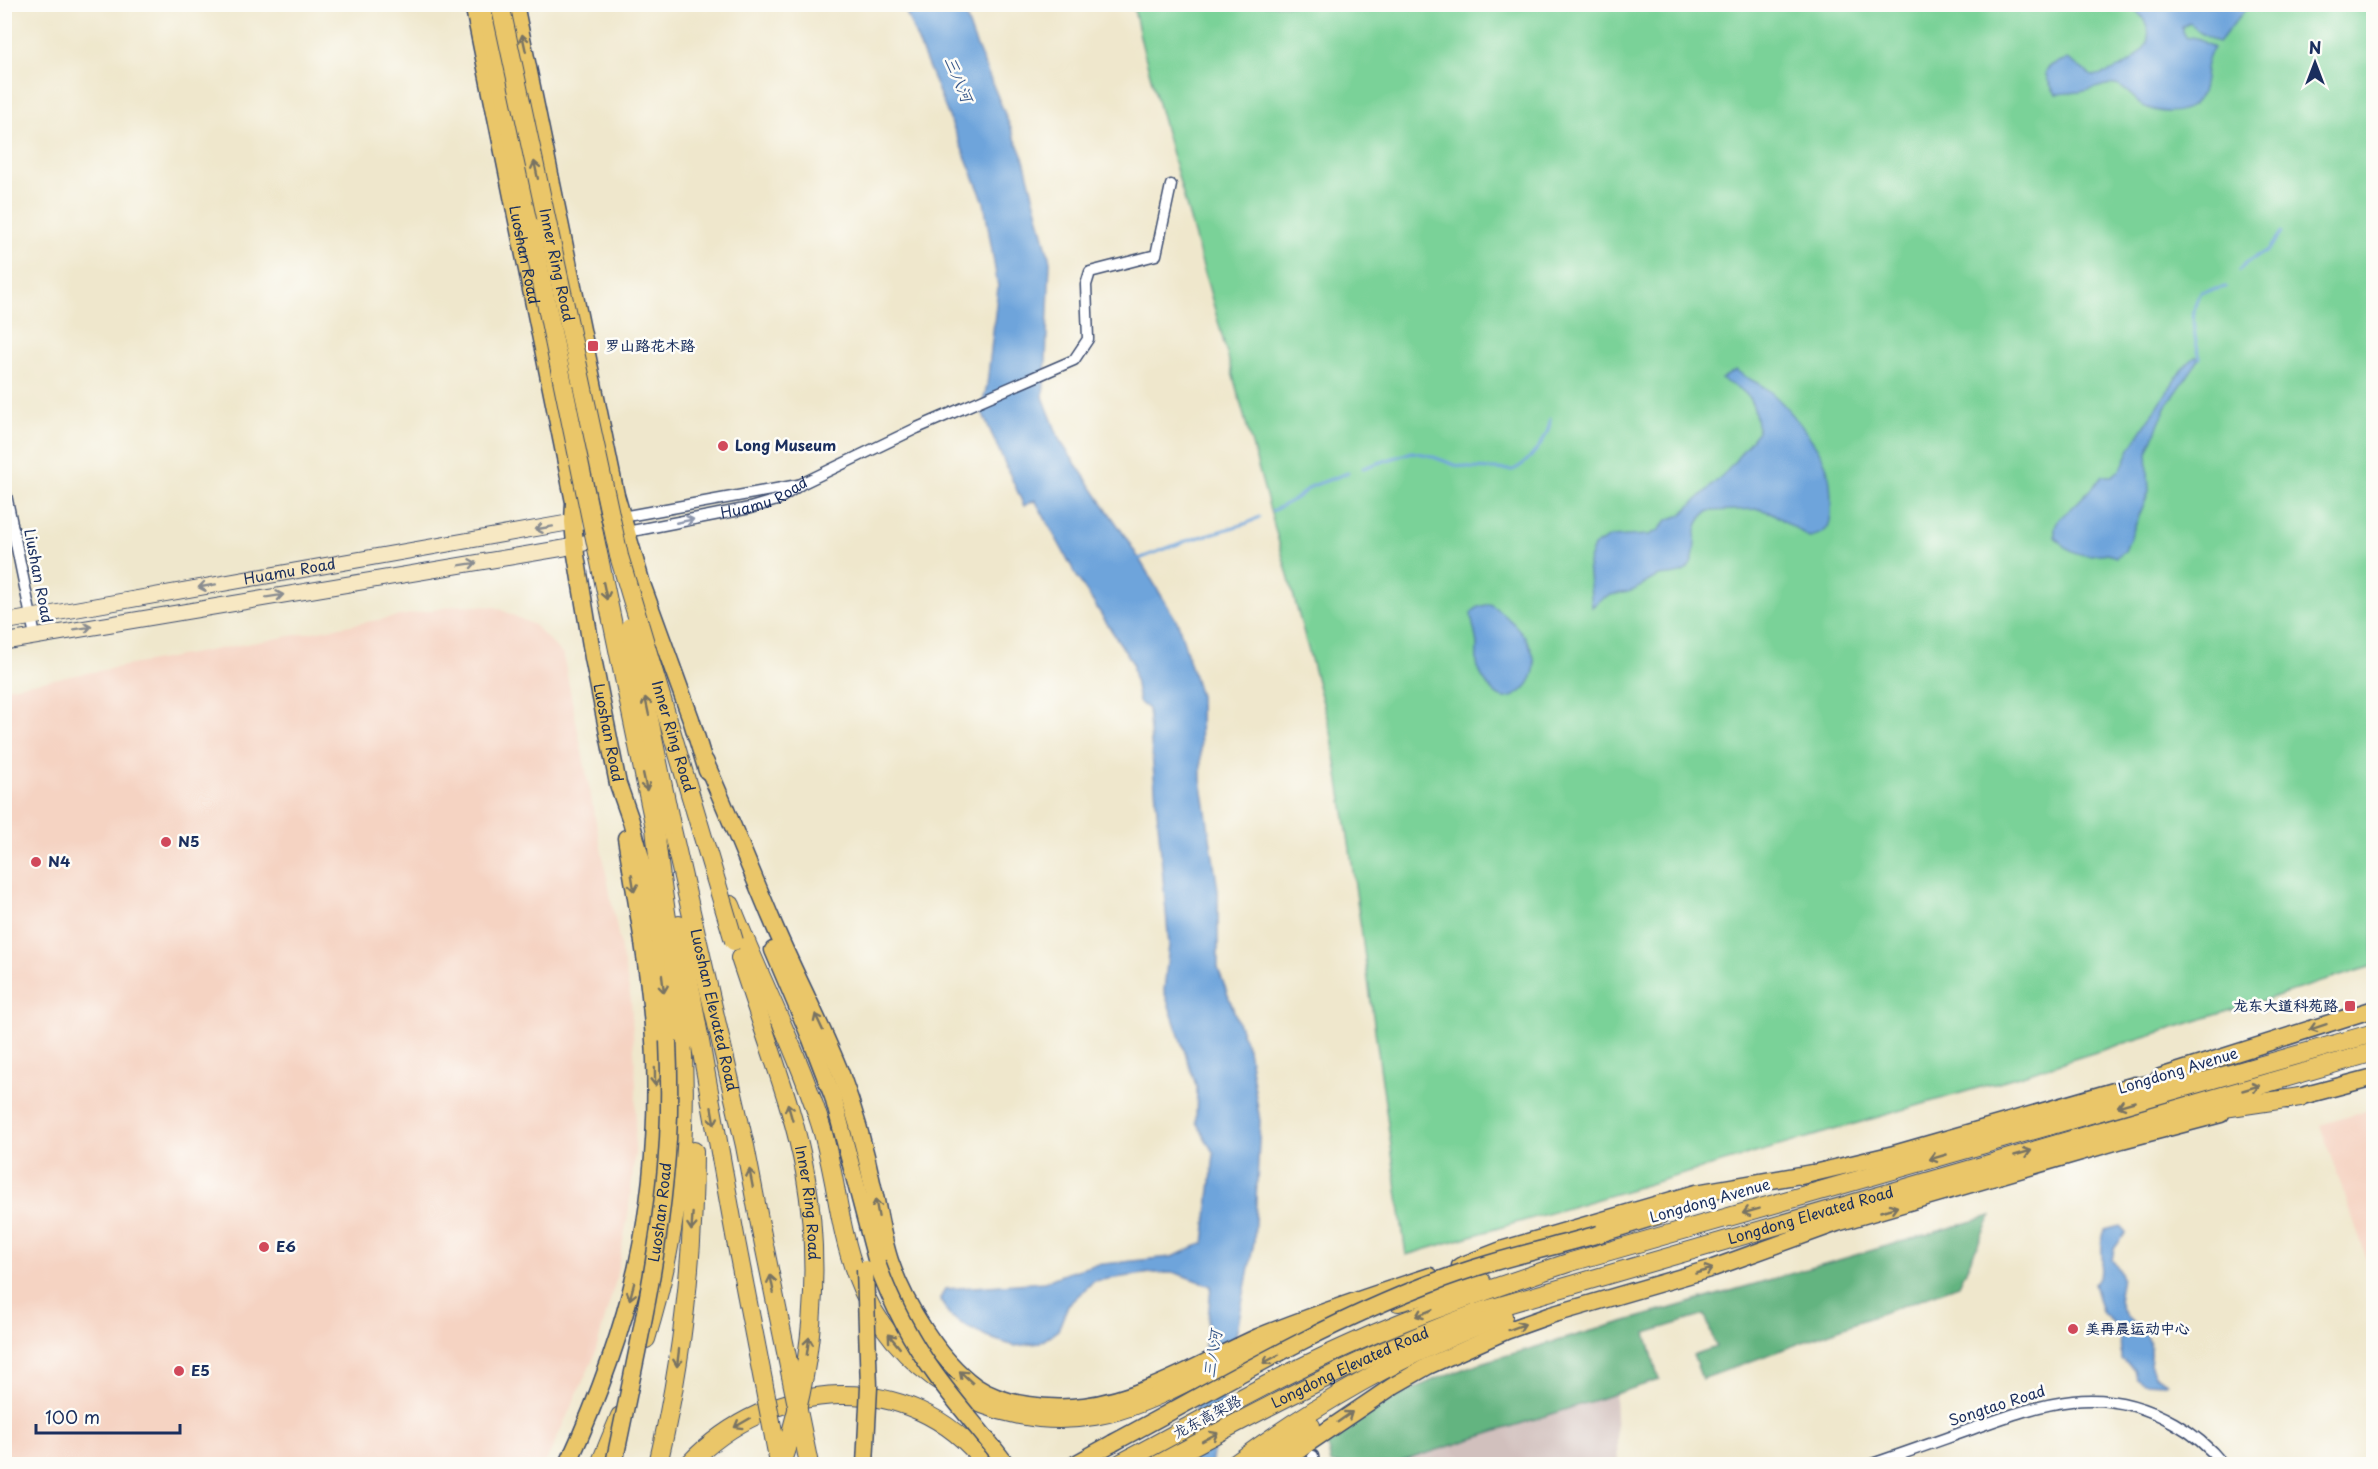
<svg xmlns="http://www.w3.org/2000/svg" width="2378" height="1469" viewBox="0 0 2378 1469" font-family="'Playpen Sans','LXGW WenKai TC',sans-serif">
<rect width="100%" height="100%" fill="#fdfcf7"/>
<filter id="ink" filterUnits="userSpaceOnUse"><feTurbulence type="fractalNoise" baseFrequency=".0167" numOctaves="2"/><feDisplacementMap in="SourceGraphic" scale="12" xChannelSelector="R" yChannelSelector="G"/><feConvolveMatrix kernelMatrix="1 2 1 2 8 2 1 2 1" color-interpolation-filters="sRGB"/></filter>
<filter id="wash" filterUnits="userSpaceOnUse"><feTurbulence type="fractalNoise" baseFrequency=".008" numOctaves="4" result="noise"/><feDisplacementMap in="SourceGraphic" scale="24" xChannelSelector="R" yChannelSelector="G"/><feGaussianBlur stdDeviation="1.35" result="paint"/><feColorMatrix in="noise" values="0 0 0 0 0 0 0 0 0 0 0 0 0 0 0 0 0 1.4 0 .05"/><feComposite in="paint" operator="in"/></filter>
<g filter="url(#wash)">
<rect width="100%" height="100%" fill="#efe7cc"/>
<path fill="#f5d3c2" d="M 460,605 L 495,607 L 534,625 L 563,655 L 631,1000 L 636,1084 L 635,1153 L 628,1216 L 615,1283 L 594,1357 L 545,1464 L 5,1464 L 5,688 Z
M 2373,1109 L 2374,1109 L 2373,1276 L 2320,1125 Z"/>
<path fill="#d1c0bd" d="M 1615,1394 L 1618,1464 L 1393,1464 Z"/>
<path fill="#7ad298" stroke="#4a807b" stroke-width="1.5" d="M 1133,5 L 2373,5 L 2373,966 L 2019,1076 L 1406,1255 L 1350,849 L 1331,732 L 1142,45 Z"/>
<path fill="#63b480" stroke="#3f726f" stroke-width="1.5" d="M 1991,1216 L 1959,1285 L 1702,1379 L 1693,1355 L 1716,1347 L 1705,1315 L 1646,1333 L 1659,1380 L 1393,1464 L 1331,1464 L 1327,1443 L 1390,1400 L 1433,1380 L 1477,1364 Z"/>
<path fill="#6ea4db" stroke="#446a9c" stroke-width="1.5" d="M 903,5 L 962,5 L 973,37 L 1024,160 L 1050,261 L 1046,360 L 1043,397 L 1060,441 L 1127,539 L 1178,623 L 1200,696 L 1201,779 L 1218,890 L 1218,968 L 1248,1049 L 1260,1121 L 1254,1242 L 1211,1464 L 1187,1464 L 1207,1332 L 1211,1286 L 1176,1273 L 1151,1273 L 1094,1281 L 1068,1305 L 1058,1330 L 1040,1343 L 1014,1346 L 993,1339 L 967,1327 L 949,1315 L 940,1299 L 945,1289 L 1044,1282 L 1067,1273 L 1094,1265 L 1171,1257 C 1183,1254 1192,1245 1204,1244 L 1214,1154 L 1196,1122 L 1197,1088 L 1164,991 L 1169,945 L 1148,709 L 1139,702 L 1132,662 L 1079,580 L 1035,500 L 1024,506 L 981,410 L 987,385 L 998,287 L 984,202 Z
M 2129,5 L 2249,5 L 2218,43 L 2199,32 L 2190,23 L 2182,27 L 2182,32 L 2185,36 L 2196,38 L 2214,48 C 2200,64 2211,89 2194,104 C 2181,115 2160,113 2145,107 C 2134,101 2128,88 2116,85 C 2105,82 2094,90 2084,91 C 2075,93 2065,93 2056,94 C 2041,71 2041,67 2068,59 L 2092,76 C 2130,71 2175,38 2129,5 Z
M 2195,357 L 2200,358 L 2166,407 L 2147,452 L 2149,491 L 2125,551 L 2116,557 C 2105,552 2100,554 2088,555 C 2074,555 2064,546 2055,537 L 2055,528 L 2058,520 L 2074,506 L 2103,476 L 2112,476 L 2121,469 L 2131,447 L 2182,369 Z
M 1736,370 C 1746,379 1758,382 1768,390 C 1786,404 1816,442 1825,463 C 1831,477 1831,495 1831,509 C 1831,527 1827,534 1809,537 L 1772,513 L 1759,509 L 1709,511 C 1685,526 1703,555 1686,570 C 1679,576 1668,574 1659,576 C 1650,579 1643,586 1634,590 C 1615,597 1609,590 1592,607 L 1588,563 L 1594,546 L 1610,537 L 1649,535 L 1659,530 L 1667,520 L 1681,515 L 1728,470 L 1758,431 C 1756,416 1754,396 1738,388 C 1732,385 1727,383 1721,379 Z
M 1490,604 C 1515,621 1553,658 1524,689 C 1520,693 1511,699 1504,698 C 1493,696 1481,677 1478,667 C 1476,660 1477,652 1477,645 C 1476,634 1472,624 1471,613 L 1478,607 Z
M 2120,1226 L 2126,1232 L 2114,1249 L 2112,1260 C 2131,1284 2115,1282 2120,1304 C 2126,1328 2158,1325 2150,1365 L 2155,1375 L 2167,1382 L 2163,1384 L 2143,1383 L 2136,1378 L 2134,1369 L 2121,1359 L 2120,1332 L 2116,1325 L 2102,1312 L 2094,1284 C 2110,1263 2096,1251 2105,1230 Z"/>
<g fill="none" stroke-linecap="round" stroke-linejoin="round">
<path stroke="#6ea4db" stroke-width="3" d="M 2239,270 L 2246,263 L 2269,249 L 2281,233
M 2200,358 C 2194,336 2188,312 2201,292 L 2226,287
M 1363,468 L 1412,452 L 1428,455 L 1455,465 L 1471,468 L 1513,470 C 1529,463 1550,437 1550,419
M 1272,511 L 1295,499 L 1312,486 L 1348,473
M 1136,560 L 1183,542 L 1248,523 L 1259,517"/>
</g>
</g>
<g filter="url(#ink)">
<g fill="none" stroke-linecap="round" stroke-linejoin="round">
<defs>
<g id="minor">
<path d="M 4,485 L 35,636"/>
<path d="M 622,517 L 798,485"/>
<path id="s1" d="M 627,532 L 750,508 L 777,500 L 801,484 L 917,428 L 1074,360 L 1088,339 L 1086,285 L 1090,272 L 1156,255 L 1171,185"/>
<path d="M 1313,1456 L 1314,1464"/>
<path d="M 1872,1464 C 1905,1453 1938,1441 1972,1429 C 2043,1403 2103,1382 2174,1423 C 2192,1433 2210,1448 2223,1464"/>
</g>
<g id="secondary">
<path id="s2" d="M 4,622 L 573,522 L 622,517"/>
<path d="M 4,642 L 564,548 L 625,533"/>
</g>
<g id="primary">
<path id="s3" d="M 473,4 L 574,502 L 573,522 L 576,555 L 593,658 L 618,784 L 631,821 L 646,876 L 659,950 L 668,1041"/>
<path d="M 515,4 L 616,495 L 642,584 L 691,719 L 707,771"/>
<path d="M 705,761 C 728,813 749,866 771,918 C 793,971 820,1021 841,1074 C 855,1111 865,1148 873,1187 C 879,1212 882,1237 890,1261 C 905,1304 938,1359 975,1386 C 1004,1406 1050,1410 1084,1406 C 1146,1398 1202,1362 1258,1337 C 1314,1314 1373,1295 1430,1276"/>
<path d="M 773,950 L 810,1037 L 833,1097 L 877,1263"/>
<path d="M 2160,1077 L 2374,1009"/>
<path d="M 2287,1100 L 2374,1077"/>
<path d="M 1801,1176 L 1894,1154 L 2135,1085"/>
<path d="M 1599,1234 L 1661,1215"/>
<path d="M 1460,1266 L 1504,1249 L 1696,1193 L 1812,1173"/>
<path d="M 568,1464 C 630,1328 660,1210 655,1059 C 652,985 638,911 626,838"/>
<path d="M 1075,1464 L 1113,1443"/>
<path d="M 1281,1464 L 1310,1442 L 1393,1386 L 1428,1366 L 1506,1331 L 1551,1315 L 1713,1268 L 1837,1223 L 2122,1140 L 2221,1114"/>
</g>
<g id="trunk">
<path d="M 486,4 L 530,225"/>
<path id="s4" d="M 671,825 L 745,1146 L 762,1235"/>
<path d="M 731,905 C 759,977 797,1050 820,1123 C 836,1173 838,1226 856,1274 C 891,1371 992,1434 1095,1416 C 1141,1408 1180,1384 1222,1365 C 1255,1350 1288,1337 1323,1325"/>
<path d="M 679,925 L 736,1241"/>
<path d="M 740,958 L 763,1027"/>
<path d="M 692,996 L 693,1039"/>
<path d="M 2124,1089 L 2176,1079"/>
<path d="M 2204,1111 L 2300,1097"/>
<path d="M 1398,1302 L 1481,1281"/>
<path d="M 646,1339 C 678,1235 690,1131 681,1023 C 675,957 661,893 655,828"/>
<path d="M 600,1464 L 620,1416"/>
<path d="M 658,1464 C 682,1362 694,1255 694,1151"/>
<path d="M 689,1464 C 770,1378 910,1366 986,1464"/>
<path d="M 1119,1464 C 1195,1424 1270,1380 1349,1345 C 1421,1312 1496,1287 1571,1262 L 2374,1033"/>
<path id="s5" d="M 1159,1464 C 1266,1407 1369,1352 1483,1311 L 2374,1052"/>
<path d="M 1235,1464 C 1314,1405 1410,1350 1503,1316"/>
<path d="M 1260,1464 L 1311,1426"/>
</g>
</defs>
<use href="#minor" stroke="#3b4b6e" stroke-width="13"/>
<use href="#secondary" stroke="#3b4b6e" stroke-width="17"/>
<use href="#primary" stroke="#3b4b6e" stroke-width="19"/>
<use href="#trunk" stroke="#3b4b6e" stroke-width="20"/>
<use href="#minor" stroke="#fff" stroke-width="10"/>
<use href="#secondary" stroke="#f7e8c3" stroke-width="15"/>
<use href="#primary" stroke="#eac669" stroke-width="16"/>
<use href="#trunk" stroke="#eac669" stroke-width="18"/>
<defs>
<g id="primary-bridge">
<path d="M 877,1263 C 891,1302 910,1340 935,1374 C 957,1405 983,1433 1006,1464"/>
<path d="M 865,1269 L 869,1387 L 865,1464"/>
<path d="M 1113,1443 C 1216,1388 1319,1326 1429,1284 C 1484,1262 1542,1250 1599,1234"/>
<path id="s6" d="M 614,1464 C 633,1369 656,1274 665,1177 C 670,1132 670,1087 668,1041"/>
</g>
<g id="trunk-bridge">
<path id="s7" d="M 500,4 L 619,556 L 734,941"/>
<path d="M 530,225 L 655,828"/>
<path d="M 630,627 L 671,825"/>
<path id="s8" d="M 763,1027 C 779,1075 796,1122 805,1172 C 822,1268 813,1373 781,1464"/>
<path d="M 762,1235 L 809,1464"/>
<path d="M 736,1241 L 779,1463"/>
</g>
</defs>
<use href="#primary-bridge" stroke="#3b4b6e" stroke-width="19" stroke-linecap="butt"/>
<use href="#trunk-bridge" stroke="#3b4b6e" stroke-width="20" stroke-linecap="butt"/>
<use href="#primary-bridge" stroke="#eac669" stroke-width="16"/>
<use href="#trunk-bridge" stroke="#eac669" stroke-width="18"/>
</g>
<defs><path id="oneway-shaft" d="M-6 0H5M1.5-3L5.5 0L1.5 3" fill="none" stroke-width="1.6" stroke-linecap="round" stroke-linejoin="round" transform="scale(1.5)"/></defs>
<g stroke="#787363">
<use href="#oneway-shaft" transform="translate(524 43) rotate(-102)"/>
<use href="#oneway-shaft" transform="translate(536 170) rotate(-102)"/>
<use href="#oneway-shaft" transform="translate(605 591) rotate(78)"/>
<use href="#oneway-shaft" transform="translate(647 706) rotate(-102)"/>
<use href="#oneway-shaft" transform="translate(645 782) rotate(78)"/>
<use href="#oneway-shaft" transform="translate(633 883) rotate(81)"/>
<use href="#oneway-shaft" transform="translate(663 984) rotate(83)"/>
<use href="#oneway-shaft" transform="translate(819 1022) rotate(-115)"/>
<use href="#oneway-shaft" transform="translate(2318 1027) rotate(162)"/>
<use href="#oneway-shaft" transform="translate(655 1077) rotate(89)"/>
<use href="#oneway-shaft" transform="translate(2251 1088) rotate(-16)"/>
<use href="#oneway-shaft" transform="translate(2126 1104) rotate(164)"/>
<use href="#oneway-shaft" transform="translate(790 1112) rotate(-106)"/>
<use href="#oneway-shaft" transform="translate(713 1116) rotate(80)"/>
<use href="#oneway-shaft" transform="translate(2023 1153) rotate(-16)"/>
<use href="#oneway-shaft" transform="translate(1938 1157) rotate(164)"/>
<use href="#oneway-shaft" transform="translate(751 1178) rotate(-101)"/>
<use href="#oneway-shaft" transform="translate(877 1208) rotate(-100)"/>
<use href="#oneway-shaft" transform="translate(1889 1209) rotate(-16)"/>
<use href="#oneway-shaft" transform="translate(1751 1211) rotate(164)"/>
<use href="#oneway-shaft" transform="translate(692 1222) rotate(94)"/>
<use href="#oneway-shaft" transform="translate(1704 1271) rotate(-17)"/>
<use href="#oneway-shaft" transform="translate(772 1284) rotate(-101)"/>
<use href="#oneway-shaft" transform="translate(632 1291) rotate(105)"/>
<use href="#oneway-shaft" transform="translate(1424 1313) rotate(158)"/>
<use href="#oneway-shaft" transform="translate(1517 1327) rotate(-20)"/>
<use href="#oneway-shaft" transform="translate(894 1341) rotate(-130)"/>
<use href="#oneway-shaft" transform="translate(808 1346) rotate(-82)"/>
<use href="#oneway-shaft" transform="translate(678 1358) rotate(97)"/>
<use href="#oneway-shaft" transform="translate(1271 1359) rotate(152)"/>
<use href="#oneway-shaft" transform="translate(966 1377) rotate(-137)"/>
<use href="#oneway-shaft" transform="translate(1345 1417) rotate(-35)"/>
<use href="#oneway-shaft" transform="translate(742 1423) rotate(150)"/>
<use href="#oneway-shaft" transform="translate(1210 1437) rotate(-28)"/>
</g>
<use stroke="#8d97ae" href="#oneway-shaft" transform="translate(685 521) rotate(-11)"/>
<g stroke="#898c90">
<use href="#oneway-shaft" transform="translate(544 528) rotate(170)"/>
<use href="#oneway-shaft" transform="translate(468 564) rotate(-9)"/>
<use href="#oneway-shaft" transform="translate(207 586) rotate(170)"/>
<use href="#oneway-shaft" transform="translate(275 596) rotate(-9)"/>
<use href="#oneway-shaft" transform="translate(83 628) rotate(-9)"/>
</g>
</g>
<g fill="#d1495b" stroke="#fdfcf7" stroke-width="2">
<rect x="587" y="340" width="12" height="12" rx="3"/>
<circle cx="723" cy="446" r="6"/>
<circle cx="166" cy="842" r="6"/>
<circle cx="36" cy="862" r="6"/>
<rect x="2344" y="1000" width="12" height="12" rx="3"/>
<circle cx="264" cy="1247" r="6"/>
<circle cx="2073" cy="1329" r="6"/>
<circle cx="179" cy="1371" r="6"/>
</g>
<g text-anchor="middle" stroke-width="5" stroke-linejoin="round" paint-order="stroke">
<g font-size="15" fill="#1b2f5e" stroke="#fdfcf7">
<text dy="5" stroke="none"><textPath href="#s3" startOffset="256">Luoshan Road</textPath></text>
<text dy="5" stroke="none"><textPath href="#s7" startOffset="267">Inner Ring Road</textPath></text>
<text dy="5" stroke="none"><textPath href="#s1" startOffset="142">Huamu Road</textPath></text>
<text dy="5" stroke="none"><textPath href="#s2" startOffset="290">Huamu Road</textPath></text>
<text transform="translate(38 576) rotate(79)" y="5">Liushan Road</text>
<text dy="5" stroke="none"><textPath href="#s3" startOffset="742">Luoshan Road</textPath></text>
<text dy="5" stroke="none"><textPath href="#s7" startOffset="753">Inner Ring Road</textPath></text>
<text dy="5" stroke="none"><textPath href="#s4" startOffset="190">Luoshan Elevated Road</textPath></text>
<text transform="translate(2178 1071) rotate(-17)" y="5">Longdong Avenue</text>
<text transform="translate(1710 1201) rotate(-16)" y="5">Longdong Avenue</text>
<text dy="5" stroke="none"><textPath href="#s8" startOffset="182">Inner Ring Road</textPath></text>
<text dy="5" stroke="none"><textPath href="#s6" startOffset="256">Luoshan Road</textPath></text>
<text dy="5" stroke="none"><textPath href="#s5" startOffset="700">Longdong Elevated Road</textPath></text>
<text dy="5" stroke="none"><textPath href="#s5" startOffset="214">Longdong Elevated Road</textPath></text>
<text transform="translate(1997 1406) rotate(-18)" y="5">Songtao Road</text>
<text transform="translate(1207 1417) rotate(-28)" y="5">龙东高架路</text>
</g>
<g font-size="15" font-weight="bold" fill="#1b2f5e" stroke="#fdfcf7" text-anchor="start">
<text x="605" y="351">罗山路花木路</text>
<text x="735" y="451">Long Museum</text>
<text x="178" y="847">N5</text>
<text x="48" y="867">N4</text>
<text x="2338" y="1011" text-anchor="end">龙东大道科苑路</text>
<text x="276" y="1252">E6</text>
<text x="2085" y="1334">美再晨运动中心</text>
<text x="191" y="1376">E5</text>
</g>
<g font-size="16" font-style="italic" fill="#38588a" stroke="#fdfcf7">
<text transform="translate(959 79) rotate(67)" y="6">三八河</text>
<text transform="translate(1212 1354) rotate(-81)" y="6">三八河</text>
</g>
</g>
<rect width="2378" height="1469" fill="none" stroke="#fdfcf7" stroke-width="24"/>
<g transform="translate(2315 63)" stroke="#fdfcf7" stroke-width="4.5" paint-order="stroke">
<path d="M0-4.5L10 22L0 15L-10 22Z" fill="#1b2f5e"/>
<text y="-9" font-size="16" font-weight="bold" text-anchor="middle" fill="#1b2f5e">N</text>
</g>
<path d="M36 1424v9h144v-9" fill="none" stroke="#1b2f5e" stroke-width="3"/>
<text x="45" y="1424" font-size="18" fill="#1b2f5e" stroke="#fdfcf7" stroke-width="4.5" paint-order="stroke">100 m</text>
</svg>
